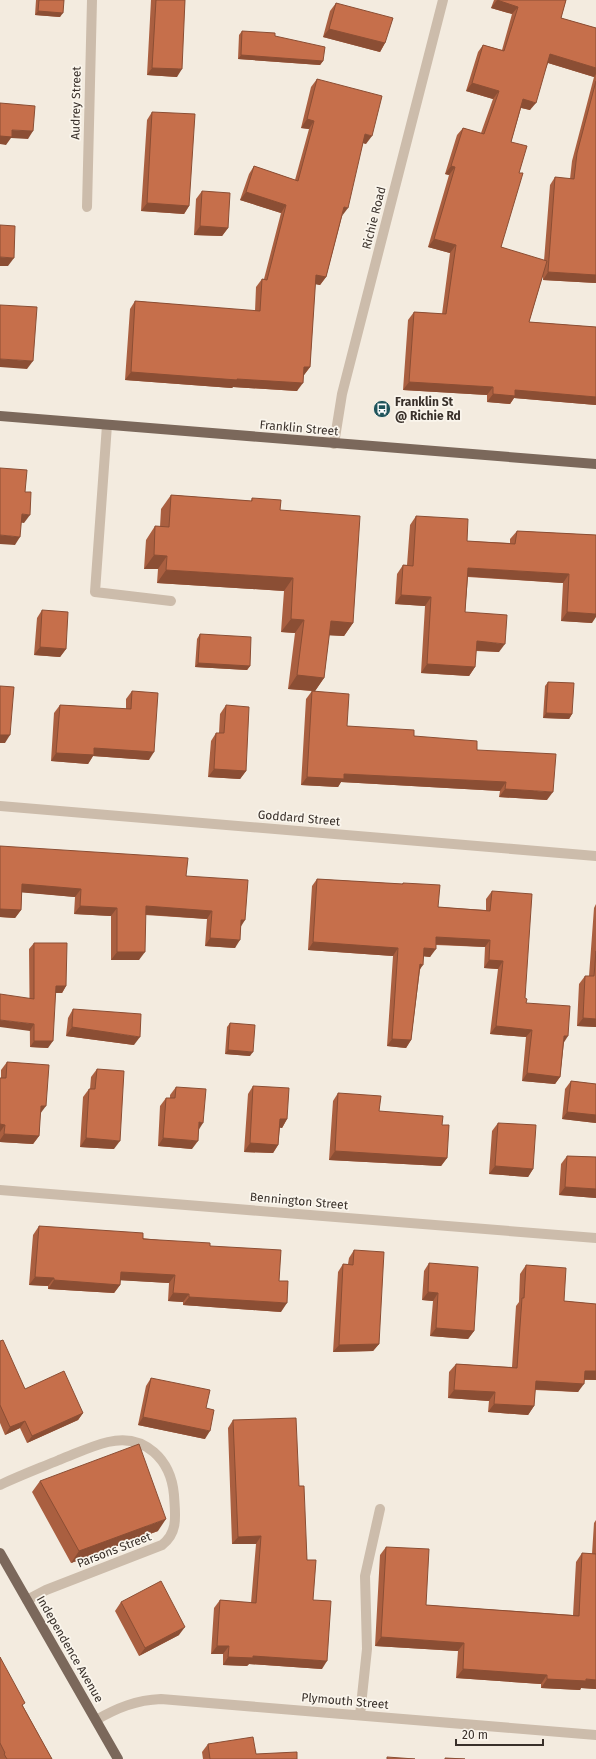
<svg xmlns="http://www.w3.org/2000/svg" width="596" height="1759" viewBox="0 0 596 1759" font-family="'Fira Sans',sans-serif">
<rect width="100%" height="100%" fill="#f3ebdf"/>
<g fill="none" stroke-linecap="round" stroke-linejoin="round">
<path stroke="#ccbcab" stroke-width="10" d="M 87,207 L 92,0
M 107,425 L 95,592 L 171,601
M 334,444 L 342,394 L 443,0
M 0,806 L 596,856
M 0,1190 L 596,1238
M 0,1485 C 19,1476 40,1468 59,1460 C 75,1454 91,1446 108,1442 C 145,1433 171,1460 174,1495 C 175,1514 179,1532 162,1545 L 46,1590 L 27,1600
M 360,1715 L 367,1649 L 365,1576 L 380,1509
M 96,1720 C 117,1708 136,1700 161,1699 L 596,1735"/>
<path stroke="#7b685b" stroke-width="10" d="M 0,416 L 596,464
M 0,1553 L 118,1759"/>
</g>
<path fill="#aa5f40" fill-rule="evenodd" d="M 36,0 L 64,0 L 60,17 L 35,15 Z
M 151,0 L 185,0 L 177,77 L 147,75 Z
M 494,0 L 566,0 L 561,18 L 596,28 L 596,283 L 543,280 L 543,275 L 529,322 L 596,327 L 596,405 L 514,398 L 510,404 L 487,402 L 487,395 L 403,390 L 408,320 L 414,312 L 442,314 L 450,253 L 428,247 L 449,175 L 445,174 L 457,135 L 463,128 L 481,133 L 493,99 L 466,91 L 478,52 L 483,45 L 502,50 L 512,14 L 491,8 ZM 548,63 L 594,77 L 572,161 L 570,179 L 555,177 L 550,185 L 544,261 L 501,247 L 519,173 L 511,142 L 521,108 L 530,110 Z
M 336,3 L 385,43 L 380,52 L 323,37 L 330,11 Z
M 242,31 L 275,36 L 323,61 L 320,65 L 238,59 L 239,35 Z
M 317,79 L 366,144 L 363,143 L 342,216 L 326,277 L 320,285 L 315,284 L 310,367 L 304,375 L 303,375 L 297,391 L 233,387 L 232,388 L 125,380 L 130,309 L 135,301 L 255,311 L 256,287 L 262,279 L 264,279 L 281,213 L 240,200 L 249,174 L 254,166 L 295,180 L 309,129 L 301,128 L 311,87 Z
M 152,112 L 189,206 L 184,214 L 141,211 L 147,120 Z
M 202,191 L 228,228 L 222,236 L 194,235 L 196,199 Z
M 171,495 L 251,501 L 252,498 L 280,510 L 353,623 L 344,636 L 329,635 L 324,678 L 315,691 L 347,726 L 414,736 L 477,750 L 547,800 L 499,797 L 500,791 L 341,782 L 338,787 L 301,785 L 306,699 L 312,691 L 288,689 L 295,633 L 281,632 L 284,591 L 157,583 L 158,569 L 144,569 L 146,540 L 155,526 L 160,527 L 161,509 Z
M 416,516 L 467,541 L 510,543 L 510,539 L 517,531 L 596,535 L 592,623 L 561,621 L 563,583 L 468,577 L 465,612 L 499,652 L 476,651 L 475,667 L 469,676 L 421,673 L 425,606 L 395,604 L 397,574 L 403,565 L 407,565 L 410,525 Z
M 42,610 L 66,649 L 60,657 L 34,655 L 37,618 Z
M 200,634 L 250,666 L 247,670 L 195,667 L 197,639 Z
M 548,682 L 572,714 L 569,719 L 543,718 L 545,686 Z
M 132,691 L 149,760 L 93,756 L 88,764 L 51,761 L 54,713 L 60,705 L 126,709 L 126,699 Z
M 226,705 L 246,771 L 240,779 L 208,777 L 211,741 L 216,733 L 219,733 L 220,714 Z
M 0,846 L 186,876 L 241,927 L 235,948 L 205,946 L 207,919 L 145,915 L 139,960 L 111,960 L 111,916 L 74,914 L 75,897 L 22,892 L 21,910 L 15,918 L 0,917 Z
M 317,879 L 402,884 L 403,883 L 438,907 L 486,910 L 486,899 L 492,891 L 526,1003 L 564,1042 L 560,1077 L 555,1084 L 522,1081 L 526,1037 L 490,1034 L 498,969 L 484,968 L 485,947 L 436,945 L 430,957 L 424,956 L 420,970 L 411,1040 L 406,1048 L 387,1046 L 393,956 L 308,950 L 312,886 Z
M 596,904 L 596,1027 L 577,1026 L 579,984 L 585,976 L 589,976 L 594,908 Z
M 34,943 L 66,986 L 62,993 L 55,993 L 48,1048 L 30,1047 L 29,949 Z
M 73,1009 L 134,1045 L 66,1036 L 68,1018 Z
M 230,1023 L 250,1056 L 225,1054 L 227,1027 Z
M 7,1062 L 40,1114 L 39,1136 L 33,1144 L 0,1142 L 0,1078 L 1,1078 L 1,1070 Z
M 97,1069 L 114,1149 L 80,1147 L 83,1097 L 89,1089 L 90,1089 L 91,1077 Z
M 571,1081 L 596,1084 L 596,1123 L 562,1119 L 565,1089 Z
M 253,1086 L 287,1119 L 282,1128 L 280,1127 L 278,1145 L 273,1153 L 244,1152 L 248,1094 Z
M 176,1087 L 192,1149 L 158,1146 L 160,1106 L 166,1098 L 170,1098 L 170,1095 Z
M 338,1093 L 379,1111 L 442,1125 L 447,1158 L 441,1166 L 329,1160 L 333,1101 Z
M 498,1123 L 533,1169 L 528,1177 L 489,1174 L 492,1131 Z
M 567,1156 L 596,1157 L 596,1198 L 559,1195 L 561,1164 Z
M 39,1226 L 210,1246 L 279,1281 L 281,1312 L 183,1305 L 183,1302 L 168,1301 L 169,1283 L 120,1280 L 120,1285 L 114,1293 L 48,1289 L 48,1286 L 29,1285 L 33,1235 Z
M 354,1250 L 379,1344 L 373,1351 L 333,1352 L 338,1272 L 343,1264 L 348,1264 L 349,1258 Z
M 429,1263 L 474,1331 L 468,1339 L 430,1336 L 433,1301 L 422,1300 L 424,1271 Z
M 526,1265 L 564,1301 L 596,1304 L 596,1380 L 584,1380 L 578,1392 L 535,1390 L 534,1406 L 528,1415 L 488,1412 L 489,1401 L 448,1398 L 449,1372 L 456,1364 L 512,1367 L 516,1306 L 519,1302 L 520,1274 Z
M 0,1341 L 25,1389 L 83,1413 L 78,1420 L 27,1443 L 20,1428 L 5,1435 L 0,1423 Z
M 151,1378 L 206,1408 L 205,1439 L 138,1425 L 146,1386 Z
M 233,1420 L 299,1486 L 307,1560 L 322,1669 L 249,1664 L 247,1666 L 223,1665 L 223,1654 L 211,1654 L 214,1608 L 220,1600 L 251,1603 L 256,1544 L 232,1544 L 228,1428 Z
M 40,1481 L 158,1531 L 71,1563 L 32,1492 Z
M 596,1520 L 596,1689 L 581,1688 L 580,1690 L 541,1688 L 541,1684 L 456,1678 L 458,1651 L 375,1646 L 380,1555 L 386,1547 L 426,1605 L 573,1615 L 576,1562 L 582,1553 L 592,1554 L 594,1523 Z
M 121,1602 L 179,1635 L 139,1656 L 115,1611 Z
M 0,1657 L 23,1706 L 52,1759 L 0,1759 Z
M 208,1744 L 256,1754 L 297,1759 L 203,1759 L 202,1752 Z"/>
<path fill="#8b4e34" d="M 497,0 L 518,7 L 512,14 L 491,8 Z
M 38,11 L 63,13 L 60,17 L 35,15 Z
M 329,29 L 385,43 L 380,52 L 323,37 Z
M 550,54 L 596,68 L 596,74 L 594,77 L 545,62 Z
M 241,55 L 323,61 L 320,65 L 238,59 Z
M 152,68 L 182,69 L 177,77 L 147,75 Z
M 472,83 L 499,91 L 493,99 L 466,91 Z
M 523,99 L 536,103 L 530,110 L 518,107 Z
M 307,119 L 314,121 L 309,129 L 301,128 Z
M 12,130 L 33,131 L 28,139 L 11,138 L 6,145 L 0,144 L 0,136 Z
M 365,134 L 372,136 L 366,144 L 360,142 Z
M 451,166 L 455,167 L 449,175 L 445,174 Z
M 246,192 L 286,205 L 281,213 L 240,200 Z
M 147,203 L 189,206 L 184,214 L 141,211 Z
M 344,207 L 348,208 L 342,216 Z
M 200,226 L 228,228 L 222,236 L 194,235 Z
M 434,239 L 456,245 L 450,253 L 428,247 Z
M 0,257 L 14,258 L 8,266 L 0,266 Z
M 548,272 L 596,275 L 596,283 L 543,280 Z
M 316,275 L 326,277 L 320,285 L 310,283 Z
M 0,359 L 33,361 L 27,369 L 0,367 Z
M 304,367 L 310,367 L 304,375 L 298,375 Z
M 131,372 L 237,379 L 303,383 L 297,391 L 233,387 L 232,388 L 125,380 Z
M 409,382 L 493,387 L 487,395 L 403,390 Z
M 515,390 L 596,397 L 596,405 L 514,398 L 510,404 L 487,402 L 493,394 Z
M 22,514 L 30,515 L 24,523 L 16,522 Z
M 0,535 L 20,537 L 15,545 L 0,544 Z
M 154,555 L 167,556 L 158,569 L 144,569 Z
M 468,568 L 569,574 L 563,583 L 462,576 Z
M 166,570 L 293,578 L 284,591 L 157,583 Z
M 401,595 L 431,597 L 425,606 L 395,604 Z
M 567,612 L 596,614 L 596,617 L 592,623 L 561,621 Z
M 291,619 L 304,620 L 295,633 L 281,632 Z
M 331,621 L 353,623 L 344,636 L 322,635 Z
M 477,641 L 505,644 L 499,652 L 470,650 Z
M 40,647 L 66,649 L 60,657 L 34,655 Z
M 198,663 L 250,666 L 247,670 L 195,667 Z
M 427,664 L 475,667 L 469,676 L 421,673 Z
M 297,675 L 324,678 L 315,691 L 288,689 Z
M 546,713 L 572,714 L 569,719 L 543,718 Z
M 0,735 L 10,735 L 5,743 L 0,743 Z
M 94,748 L 154,752 L 149,760 L 93,756 L 88,764 L 51,761 L 56,753 Z
M 214,769 L 246,771 L 240,779 L 208,777 Z
M 344,774 L 506,782 L 500,791 L 341,782 L 338,787 L 301,785 L 307,777 Z
M 505,789 L 553,792 L 547,800 L 499,797 Z
M 22,884 L 81,889 L 75,897 L 17,892 Z
M 80,906 L 117,908 L 111,916 L 74,914 Z
M 146,906 L 212,911 L 207,919 L 140,914 Z
M 0,909 L 21,910 L 15,918 L 0,917 Z
M 241,920 L 245,920 L 240,928 Z
M 436,937 L 490,940 L 485,947 L 431,944 Z
M 210,938 L 240,940 L 235,948 L 205,946 Z
M 313,942 L 398,948 L 393,956 L 308,950 Z
M 424,948 L 436,949 L 430,957 L 419,956 Z
M 117,952 L 145,952 L 139,960 L 111,960 Z
M 489,960 L 503,961 L 498,969 L 484,968 Z
M 420,964 L 423,965 L 418,972 Z
M 56,986 L 66,986 L 62,993 L 51,993 Z
M 583,1018 L 596,1019 L 596,1027 L 577,1026 Z
M 0,1020 L 34,1024 L 30,1031 L 0,1027 Z
M 496,1026 L 532,1030 L 526,1037 L 490,1034 Z
M 72,1027 L 140,1037 L 134,1045 L 66,1036 Z
M 564,1036 L 568,1036 L 563,1044 Z
M 392,1039 L 411,1040 L 406,1048 L 387,1046 Z
M 34,1041 L 53,1041 L 48,1048 L 30,1047 Z
M 228,1050 L 253,1052 L 250,1056 L 225,1054 Z
M 527,1073 L 560,1077 L 555,1084 L 522,1081 Z
M 41,1106 L 46,1106 L 40,1114 Z
M 567,1112 L 596,1115 L 596,1123 L 562,1119 Z
M 280,1119 L 287,1119 L 282,1128 L 274,1127 Z
M 199,1122 L 203,1123 L 198,1131 Z
M 0,1124 L 5,1125 L 0,1132 Z
M 4,1134 L 39,1136 L 33,1144 L 0,1142 L 0,1140 Z
M 86,1138 L 120,1141 L 114,1149 L 80,1147 Z
M 163,1138 L 198,1141 L 192,1149 L 158,1146 Z
M 250,1143 L 278,1145 L 273,1153 L 244,1152 Z
M 335,1151 L 447,1158 L 441,1166 L 329,1160 Z
M 495,1166 L 533,1169 L 528,1177 L 489,1174 Z
M 565,1187 L 596,1189 L 596,1198 L 559,1195 Z
M 121,1272 L 175,1275 L 169,1283 L 116,1280 Z
M 35,1277 L 54,1278 L 48,1286 L 29,1285 Z
M 54,1280 L 120,1285 L 114,1293 L 48,1289 Z
M 428,1292 L 438,1293 L 433,1301 L 422,1300 Z
M 173,1293 L 189,1294 L 183,1302 L 168,1301 Z
M 189,1297 L 287,1303 L 281,1312 L 183,1305 Z
M 436,1328 L 474,1331 L 468,1339 L 430,1336 Z
M 379,1344 L 373,1351 L 333,1352 L 339,1345 Z
M 585,1371 L 596,1371 L 596,1380 L 579,1379 Z
M 536,1381 L 584,1384 L 578,1392 L 530,1389 Z
M 454,1390 L 495,1392 L 489,1401 L 448,1398 Z
M 494,1404 L 534,1406 L 528,1415 L 488,1412 Z
M 83,1413 L 78,1420 L 27,1443 L 32,1436 Z
M 143,1417 L 210,1431 L 205,1439 L 138,1425 Z
M 25,1421 L 20,1428 L 5,1435 L 10,1427 Z
M 166,1519 L 158,1531 L 71,1563 L 79,1551 Z
M 261,1536 L 256,1544 L 232,1544 L 238,1537 Z
M 185,1627 L 179,1635 L 139,1656 L 145,1648 Z
M 381,1637 L 464,1643 L 458,1651 L 375,1646 Z
M 217,1646 L 229,1646 L 223,1654 L 211,1654 Z
M 253,1656 L 327,1661 L 322,1669 L 249,1664 L 247,1666 L 223,1665 L 228,1657 Z
M 463,1669 L 547,1675 L 541,1684 L 456,1678 Z
M 547,1679 L 596,1680 L 596,1689 L 581,1688 L 580,1690 L 541,1688 Z"/>
<path fill="#c66f4b" stroke="#8b4e34" d="M 39,0 L 64,0 L 63,13 L 38,11 Z
M 156,0 L 185,0 L 182,69 L 152,68 Z
M 497,0 L 566,0 L 561,18 L 596,28 L 596,68 L 550,54 L 536,103 L 523,99 L 511,142 L 527,146 L 519,173 L 523,173 L 501,247 L 547,261 L 529,322 L 596,327 L 596,397 L 515,390 L 515,396 L 493,394 L 493,387 L 409,382 L 414,312 L 446,314 L 456,245 L 434,239 L 455,167 L 451,166 L 463,128 L 484,134 L 499,91 L 472,83 L 483,45 L 504,51 L 518,7 Z
M 336,3 L 393,18 L 385,43 L 329,29 Z
M 242,31 L 275,33 L 275,36 L 325,47 L 323,61 L 241,55 Z
M 317,79 L 382,96 L 372,136 L 365,134 L 348,208 L 344,207 L 326,277 L 316,275 L 310,367 L 304,367 L 303,383 L 237,379 L 237,380 L 131,372 L 135,301 L 260,311 L 262,279 L 267,280 L 286,205 L 246,192 L 254,166 L 298,181 L 314,121 L 307,119 Z
M 596,81 L 596,275 L 548,272 L 555,177 L 574,179 L 577,153 Z
M 0,103 L 35,106 L 33,131 L 12,130 L 12,137 L 0,136 Z
M 152,112 L 195,114 L 189,206 L 147,203 Z
M 202,191 L 230,193 L 228,228 L 200,226 Z
M 0,225 L 15,226 L 14,258 L 0,257 Z
M 0,305 L 37,307 L 33,361 L 0,359 Z
M 0,468 L 27,470 L 25,492 L 31,492 L 30,515 L 22,514 L 20,537 L 0,535 Z
M 171,495 L 252,501 L 252,498 L 281,500 L 280,510 L 360,516 L 353,623 L 331,621 L 324,678 L 297,675 L 304,620 L 291,619 L 293,578 L 166,570 L 167,556 L 154,555 L 155,526 L 169,527 Z
M 416,516 L 468,519 L 467,541 L 515,544 L 517,531 L 596,535 L 596,614 L 567,612 L 569,574 L 468,568 L 465,612 L 507,615 L 505,644 L 477,641 L 475,667 L 427,664 L 431,597 L 401,595 L 403,565 L 413,566 Z
M 42,610 L 68,612 L 66,649 L 40,647 Z
M 200,634 L 251,637 L 250,666 L 198,663 Z
M 548,682 L 574,683 L 572,714 L 546,713 Z
M 0,686 L 14,687 L 10,735 L 0,735 Z
M 132,691 L 158,693 L 154,752 L 94,748 L 94,755 L 56,753 L 60,705 L 131,709 Z
M 312,691 L 349,694 L 347,726 L 414,730 L 414,736 L 477,741 L 477,750 L 556,754 L 553,792 L 505,789 L 506,782 L 344,774 L 344,779 L 307,777 Z
M 226,705 L 249,707 L 246,771 L 214,769 L 216,733 L 224,733 Z
M 0,846 L 188,858 L 186,876 L 248,880 L 245,920 L 241,920 L 240,940 L 210,938 L 212,911 L 146,906 L 145,952 L 117,952 L 117,908 L 80,906 L 81,889 L 22,884 L 21,910 L 0,909 Z
M 317,879 L 403,884 L 403,883 L 440,885 L 438,907 L 490,911 L 492,891 L 532,894 L 525,998 L 527,999 L 526,1003 L 570,1006 L 568,1036 L 564,1036 L 560,1077 L 527,1073 L 532,1030 L 496,1026 L 503,961 L 489,960 L 490,940 L 436,937 L 436,949 L 424,948 L 423,965 L 420,964 L 411,1040 L 392,1039 L 398,948 L 313,942 Z
M 34,943 L 67,943 L 66,986 L 56,986 L 53,1041 L 34,1041 L 34,1024 L 0,1020 L 0,994 L 34,999 Z
M 596,951 L 596,1019 L 583,1018 L 585,976 L 594,976 Z
M 73,1009 L 141,1014 L 140,1037 L 72,1027 Z
M 230,1023 L 255,1025 L 253,1052 L 228,1050 Z
M 7,1062 L 49,1065 L 46,1106 L 41,1106 L 39,1136 L 4,1134 L 5,1125 L 0,1124 L 0,1078 L 6,1078 Z
M 97,1069 L 124,1071 L 120,1141 L 86,1138 L 89,1089 L 95,1089 Z
M 571,1081 L 596,1084 L 596,1115 L 567,1112 Z
M 253,1086 L 289,1088 L 287,1119 L 280,1119 L 278,1145 L 250,1143 Z
M 176,1087 L 206,1089 L 203,1123 L 199,1122 L 198,1141 L 163,1138 L 166,1098 L 175,1098 Z
M 338,1093 L 381,1096 L 379,1111 L 443,1116 L 442,1125 L 449,1125 L 447,1158 L 335,1151 Z
M 498,1123 L 536,1125 L 533,1169 L 495,1166 Z
M 567,1156 L 596,1157 L 596,1189 L 565,1187 Z
M 39,1226 L 143,1233 L 143,1239 L 210,1243 L 210,1246 L 281,1250 L 279,1281 L 288,1281 L 287,1303 L 189,1297 L 189,1294 L 173,1293 L 175,1275 L 121,1272 L 120,1285 L 54,1280 L 54,1278 L 35,1277 Z
M 354,1250 L 384,1252 L 379,1344 L 339,1345 L 343,1264 L 353,1265 Z
M 429,1263 L 478,1267 L 474,1331 L 436,1328 L 438,1293 L 428,1292 Z
M 526,1265 L 566,1268 L 564,1301 L 596,1304 L 596,1371 L 585,1371 L 584,1384 L 536,1381 L 534,1406 L 494,1404 L 495,1392 L 454,1390 L 456,1364 L 517,1368 L 522,1298 L 524,1298 Z
M 3,1340 L 25,1389 L 64,1371 L 83,1413 L 32,1436 L 25,1421 L 10,1427 L 0,1405 L 0,1341 Z
M 151,1378 L 210,1390 L 206,1408 L 214,1410 L 210,1431 L 143,1417 Z
M 296,1418 L 299,1486 L 304,1486 L 307,1560 L 316,1560 L 313,1600 L 331,1601 L 327,1661 L 253,1656 L 253,1658 L 228,1657 L 229,1646 L 217,1646 L 220,1600 L 256,1603 L 261,1536 L 238,1537 L 233,1420 Z
M 139,1444 L 166,1519 L 79,1551 L 40,1481 Z
M 386,1547 L 429,1549 L 426,1605 L 579,1616 L 582,1553 L 596,1554 L 596,1680 L 586,1679 L 586,1681 L 547,1679 L 547,1675 L 463,1669 L 464,1643 L 381,1637 Z
M 161,1581 L 185,1627 L 145,1648 L 121,1602 Z
M 0,1657 L 25,1703 L 22,1705 L 52,1759 L 7,1759 L 4,1754 L 5,1753 L 0,1743 Z
M 253,1737 L 256,1754 L 297,1752 L 297,1759 L 210,1759 L 208,1744 Z
M 387,1757 L 415,1759 L 387,1759 Z
M 445,1758 L 465,1759 L 445,1759 Z"/>
<defs>
<symbol id="bus-disc" viewBox="-11 -11 22 22"><circle r="9.5" fill="#1f545b" stroke="#faf5ec"/><path d="M-5-6H5V4H4V6H2V4H-2V6H-4V4H-5ZM-3.5-4V0h7V-4ZM-3.5 1.2v1.5H-2V1.2ZM2 1.2v1.5H3.5V1.2Z" fill="#fff"/></symbol>
</defs>
<g fill-rule="evenodd">
<use href="#bus-disc" x="372" y="399" width="20" height="20"/>
</g>
<g text-anchor="middle" stroke-width="3.5" stroke-linejoin="round" paint-order="stroke">
<g font-size="12" fill="#39302a" stroke="#faf5ec">
<text transform="translate(76 103) rotate(-89)" y="4">Audrey Street</text>
<text transform="translate(374 218) rotate(-76)" y="4">Richie Road</text>
<text transform="translate(299 428) rotate(5)" y="4">Franklin Street</text>
<text transform="translate(299 818) rotate(5)" y="4">Goddard Street</text>
<text transform="translate(299 1201) rotate(5)" y="4">Bennington Street</text>
<text transform="translate(114 1550) rotate(-21)" y="4">Parsons Street</text>
<text transform="translate(70 1649) rotate(60)" y="4">Independence Avenue</text>
<text transform="translate(345 1701) rotate(5)" y="4">Plymouth Street</text>
</g>
<g font-size="12" font-weight="bold" fill="#39302a" stroke="#faf5ec" text-anchor="start">
<text x="395" y="406">Franklin St<tspan x="395" dy="14">@ Richie Rd</tspan></text>
</g>
</g>
<path d="M456 1739v6h87v-6" fill="none" stroke="#39302a" stroke-width="2"/>
<text x="462" y="1739" font-size="12" fill="#39302a" stroke="#faf5ec" stroke-width="3" paint-order="stroke">20 m</text>
</svg>
